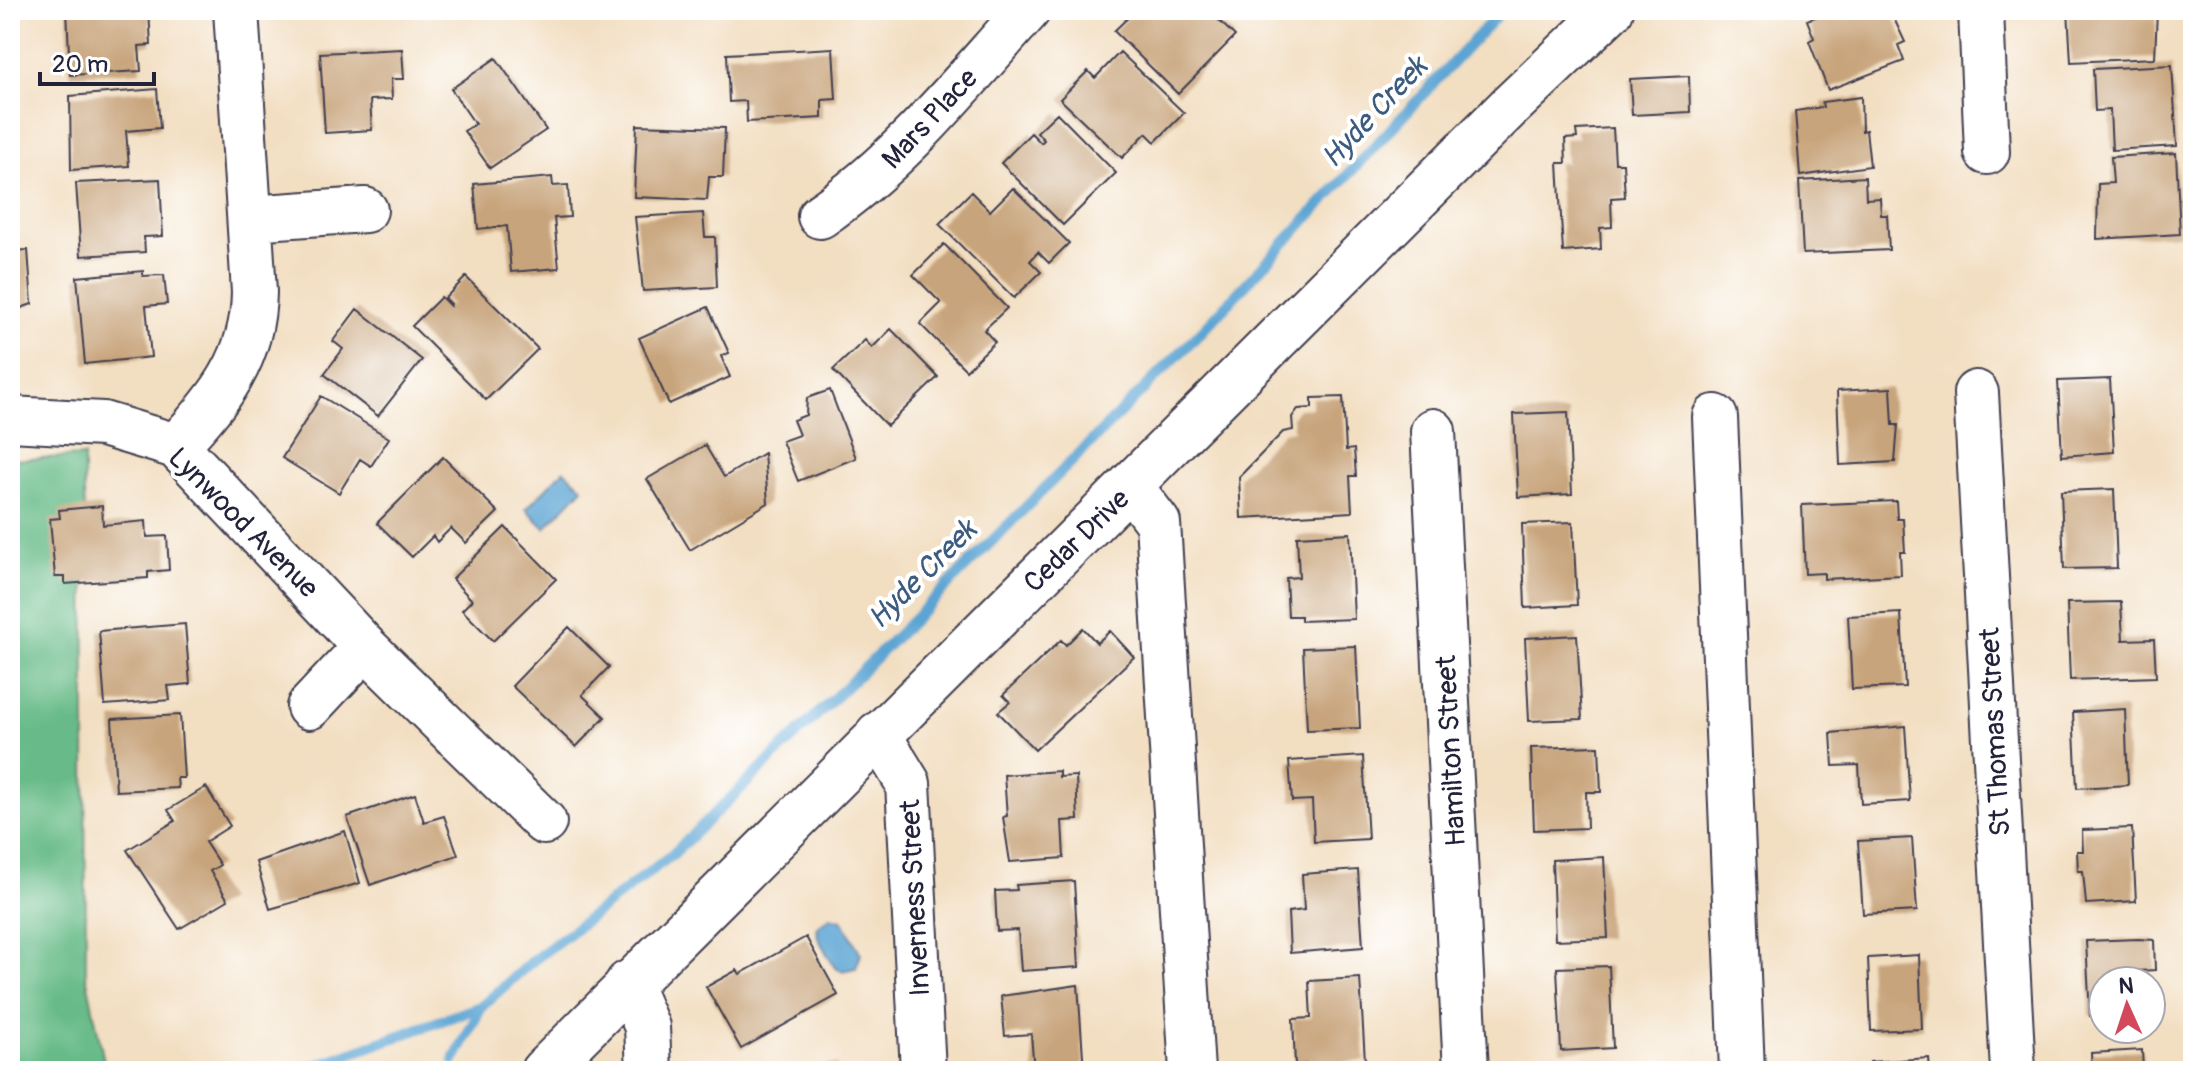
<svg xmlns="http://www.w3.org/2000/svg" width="2203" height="1081" viewBox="0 0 2203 1081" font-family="Pangolin,sans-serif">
<rect width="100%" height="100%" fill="#fff"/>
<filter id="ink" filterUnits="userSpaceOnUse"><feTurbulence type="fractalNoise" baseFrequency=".0125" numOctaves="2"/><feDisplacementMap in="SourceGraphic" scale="16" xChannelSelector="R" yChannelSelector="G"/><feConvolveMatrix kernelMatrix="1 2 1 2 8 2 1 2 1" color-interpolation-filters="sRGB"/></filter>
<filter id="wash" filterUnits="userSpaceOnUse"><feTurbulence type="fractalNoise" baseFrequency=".006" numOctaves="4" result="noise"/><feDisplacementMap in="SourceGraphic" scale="32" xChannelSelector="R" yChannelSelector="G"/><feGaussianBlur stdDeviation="1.8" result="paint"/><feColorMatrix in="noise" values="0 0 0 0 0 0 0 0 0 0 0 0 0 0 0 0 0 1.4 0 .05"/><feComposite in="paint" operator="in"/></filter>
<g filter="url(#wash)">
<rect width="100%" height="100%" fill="#f2dec1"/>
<path fill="#68bb88" stroke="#456e62" stroke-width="2" d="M 84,456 L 86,975 L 106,1071 L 10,1071 L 10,460 Z"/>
<path fill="#5ca4d3" stroke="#3f6387" stroke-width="2" d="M 564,470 L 583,488 L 545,528 L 526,509 Z
M 830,917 L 842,920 L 861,954 L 856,968 L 842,971 L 835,968 L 818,938 L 817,927 Z"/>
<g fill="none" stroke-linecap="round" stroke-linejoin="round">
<path stroke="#5ca4d3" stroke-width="11" d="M 454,1060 L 482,1006
M 301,1071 L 482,1006 L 530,963 L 673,854 L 852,681 L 1204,329 L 1502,10"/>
</g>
<g id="blocks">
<path fill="#c8a47c" d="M 67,10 L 149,10 L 151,45 L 139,46 L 141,71 L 70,75 Z
M 588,10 L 634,10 L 634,12 L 588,15 Z
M 1136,10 L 1208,10 L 1235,36 L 1178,94 L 1114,31 Z
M 1833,10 L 1890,10 L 1905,42 L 1898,45 L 1904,61 L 1828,90 L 1809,41 L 1814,38 L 1807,20 Z
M 2068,10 L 2157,10 L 2155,58 L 2071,62 Z
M 833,48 L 836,99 L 822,100 L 822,118 L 747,122 L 746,101 L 729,102 L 727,54 Z
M 402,49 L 404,79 L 391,79 L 392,99 L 370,100 L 372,130 L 325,133 L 320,53 Z
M 1120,52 L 1184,113 L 1155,142 L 1146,133 L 1122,158 L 1060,99 L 1088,71 L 1095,78 Z
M 496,58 L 546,130 L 490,168 L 464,131 L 475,124 L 451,89 Z
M 2172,65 L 2177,146 L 2112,150 L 2110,110 L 2095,111 L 2093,69 Z
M 1689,76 L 1690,112 L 1632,115 L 1630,79 Z
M 157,89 L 160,128 L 126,131 L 129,166 L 71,170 L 70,96 Z
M 1861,97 L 1862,131 L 1866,130 L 1870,166 L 1800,176 L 1795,111 L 1823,107 L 1822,102 Z
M 1057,113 L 1116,173 L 1063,225 L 1001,163 L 1031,133 L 1041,143 L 1044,140 L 1037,132 Z
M 637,125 L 725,128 L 723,177 L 709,177 L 707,200 L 634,197 Z
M 1613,128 L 1615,163 L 1623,163 L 1625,197 L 1611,198 L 1612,227 L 1600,228 L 1601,249 L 1563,252 L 1558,163 L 1566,163 L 1565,139 L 1577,138 L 1576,130 Z
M 2176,153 L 2180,234 L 2097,239 L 2098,184 L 2113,183 L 2111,157 Z
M 552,177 L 553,186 L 568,185 L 570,217 L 554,218 L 559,268 L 511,272 L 507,226 L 478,229 L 474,184 Z
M 1865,177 L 1866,199 L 1880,198 L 1881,215 L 1887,215 L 1889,250 L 1803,254 L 1799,181 Z
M 160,179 L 163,236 L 144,237 L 145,252 L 81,256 L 76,183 Z
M 1013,188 L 1069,243 L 1049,263 L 1038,252 L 1030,261 L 1041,272 L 1014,298 L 939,224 L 971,192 L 990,211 Z
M 703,213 L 705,237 L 715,237 L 717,287 L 643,291 L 635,217 Z
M 944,244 L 1007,308 L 984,330 L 995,342 L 966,370 L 920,324 L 941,303 L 913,275 Z
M 28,250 L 32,304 L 10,312 L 10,251 Z
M 143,271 L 143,276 L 164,275 L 167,304 L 146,306 L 151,357 L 85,364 L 77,277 Z
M 466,277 L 538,349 L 486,400 L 412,326 L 441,297 L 450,306 L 451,304 L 445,298 Z
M 708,307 L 729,353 L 721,356 L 730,377 L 669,404 L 639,338 Z
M 357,309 L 422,360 L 378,416 L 324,374 L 343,349 L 333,341 Z
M 891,329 L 938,377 L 887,426 L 833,370 L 865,340 L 872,348 Z
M 2110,379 L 2114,452 L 2062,456 L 2058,381 Z
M 1891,388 L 1893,425 L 1898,425 L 1895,462 L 1840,465 L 1837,391 Z
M 830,390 L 856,458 L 798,481 L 782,441 L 799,435 L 793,420 L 806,415 L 807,398 Z
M 321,396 L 389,438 L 371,466 L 360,459 L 339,493 L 282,458 Z
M 1343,397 L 1346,450 L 1354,449 L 1356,476 L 1350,476 L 1352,512 L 1241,518 L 1239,477 L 1283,432 L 1293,430 L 1292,417 L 1298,409 L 1312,408 L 1312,398 Z
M 1568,412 L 1572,494 L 1518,497 L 1514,414 Z
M 705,445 L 724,477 L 764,453 L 768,503 L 690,550 L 647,479 Z
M 443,457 L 498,512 L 466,543 L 451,528 L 437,542 L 433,536 L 412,557 L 377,523 Z
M 2114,489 L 2117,568 L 2064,569 L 2061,491 Z
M 1896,501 L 1897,519 L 1903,519 L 1905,552 L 1900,552 L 1901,575 L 1824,579 L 1824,573 L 1805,574 L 1802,505 Z
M 102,506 L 103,525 L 146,521 L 147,537 L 167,536 L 169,570 L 148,572 L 148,578 L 65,584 L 65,577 L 55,577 L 50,519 L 60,518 L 59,510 Z
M 1573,522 L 1577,605 L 1525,608 L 1522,524 Z
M 505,527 L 556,579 L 493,641 L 462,610 L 472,600 L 452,579 Z
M 1350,533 L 1354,619 L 1301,621 L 1301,616 L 1288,616 L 1286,578 L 1299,577 L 1297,536 Z
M 2121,602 L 2123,640 L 2154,639 L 2156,677 L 2070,680 L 2067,603 Z
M 1901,613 L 1905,687 L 1852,689 L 1848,616 Z
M 185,624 L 190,684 L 168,686 L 170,700 L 105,705 L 99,631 Z
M 569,627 L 609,667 L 582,695 L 605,717 L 576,747 L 512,686 Z
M 1083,628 L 1097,643 L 1110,631 L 1134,657 L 1035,750 L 998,712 L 1010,702 L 1003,695 L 1061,640 L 1066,645 Z
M 1577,635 L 1582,719 L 1529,721 L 1525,638 Z
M 1356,646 L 1360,728 L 1307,730 L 1303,648 Z
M 2125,709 L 2128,785 L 2077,788 L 2073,712 Z
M 180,715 L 184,778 L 177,778 L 178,788 L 116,791 L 112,719 Z
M 1905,726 L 1910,801 L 1861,804 L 1859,765 L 1833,766 L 1831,733 Z
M 1599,746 L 1601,792 L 1586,792 L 1587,828 L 1534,830 L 1531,748 Z
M 1363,756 L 1368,839 L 1314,842 L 1312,800 L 1292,801 L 1289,761 Z
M 1059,771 L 1059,777 L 1076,776 L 1078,820 L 1062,821 L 1064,858 L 1010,862 L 1003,817 L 1007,816 L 1004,775 Z
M 206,787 L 230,826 L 205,842 L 220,865 L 210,871 L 228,900 L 179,929 L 127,850 L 175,821 L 168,810 Z
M 415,794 L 424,822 L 444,816 L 458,855 L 370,885 L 347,817 Z
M 2132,828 L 2136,901 L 2086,904 L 2083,871 L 2078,871 L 2077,851 L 2083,851 L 2082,830 Z
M 345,831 L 360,883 L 270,909 L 256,862 Z
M 1912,838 L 1917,911 L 1863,914 L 1858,841 Z
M 1604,857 L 1608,938 L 1555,940 L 1552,860 Z
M 1358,870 L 1363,947 L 1290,953 L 1288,912 L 1304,910 L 1302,874 Z
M 1074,881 L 1079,967 L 1021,971 L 1018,930 L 997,931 L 995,891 L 1017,890 L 1016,885 Z
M 806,937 L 838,995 L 741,1049 L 706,987 L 737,970 L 740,974 Z
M 2138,939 L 2154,940 L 2155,970 L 2138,971 L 2138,981 L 2103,981 L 2103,1016 L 2090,1016 L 2086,941 Z
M 1919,955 L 1922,1029 L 1871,1031 L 1868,958 Z
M 1609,966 L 1613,1048 L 1561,1051 L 1557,968 Z
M 1360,978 L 1365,1061 L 1295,1065 L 1293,1019 L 1311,1018 L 1309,981 Z
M 1078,985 L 1084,1071 L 1034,1071 L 1031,1034 L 1005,1036 L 1001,996 Z
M 2142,1050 L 2143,1071 L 2092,1071 L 2091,1053 Z
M 1929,1058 L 1930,1071 L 1870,1071 L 1870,1062 Z
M 837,1064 L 838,1071 L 790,1071 L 790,1068 Z"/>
</g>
</g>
<g filter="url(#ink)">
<use href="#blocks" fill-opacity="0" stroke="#413e4f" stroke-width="2"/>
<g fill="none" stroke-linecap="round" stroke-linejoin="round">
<defs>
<path id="minor" d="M 1981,10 L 1987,152
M 820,216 C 902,160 962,83 1028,10
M 250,218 L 365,210
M 1976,393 L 2013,1071
M 1715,417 L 1742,1071
M 10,419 L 103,424 L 176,446 L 365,647 L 544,822
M 1433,431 L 1466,1071
M 176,446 C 220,399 253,359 254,292 L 236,10
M 1131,487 L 1158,523 L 1192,1071
M 309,707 L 365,647
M 878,734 L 908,783 L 923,1071
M 628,983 L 647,1027 L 649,1071
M 543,1071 L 1508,108 L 1611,10"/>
</defs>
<use href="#minor" stroke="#413e4f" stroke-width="48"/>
<use href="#minor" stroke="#fff" stroke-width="44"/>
</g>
</g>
<g text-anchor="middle" stroke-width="8" stroke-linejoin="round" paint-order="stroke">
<g font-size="28" fill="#22223b" stroke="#fff">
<text transform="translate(929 118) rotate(-47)" y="10">Mars Place</text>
<text transform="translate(244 522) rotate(45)" y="10">Lynwood Avenue</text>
<text transform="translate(1076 540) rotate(-44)" y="10">Cedar Drive</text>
<text transform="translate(1994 732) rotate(-93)" y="10">St Thomas Street</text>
<text transform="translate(1450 751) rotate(-93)" y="10">Hamilton Street</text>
<text transform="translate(914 898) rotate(-93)" y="10">Inverness Street</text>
</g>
<g font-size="30" font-style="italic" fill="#3c5c7f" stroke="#fff">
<text transform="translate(1374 112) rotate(-47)" y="10">Hyde Creek</text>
<text transform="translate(922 574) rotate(-45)" y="10">Hyde Creek</text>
</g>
</g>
<rect width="2203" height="1081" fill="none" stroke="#fff" stroke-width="40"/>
<g transform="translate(2127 1005) rotate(357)"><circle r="38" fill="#ffffff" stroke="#a7a7b1" stroke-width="2"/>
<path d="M0-6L14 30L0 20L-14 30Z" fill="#d1495b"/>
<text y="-12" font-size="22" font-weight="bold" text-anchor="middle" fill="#22223b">N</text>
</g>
<path d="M40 72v12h114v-12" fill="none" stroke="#22223b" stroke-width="4"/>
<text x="52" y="72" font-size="24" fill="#22223b" stroke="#ffffff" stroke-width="6" paint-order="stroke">20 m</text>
</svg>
